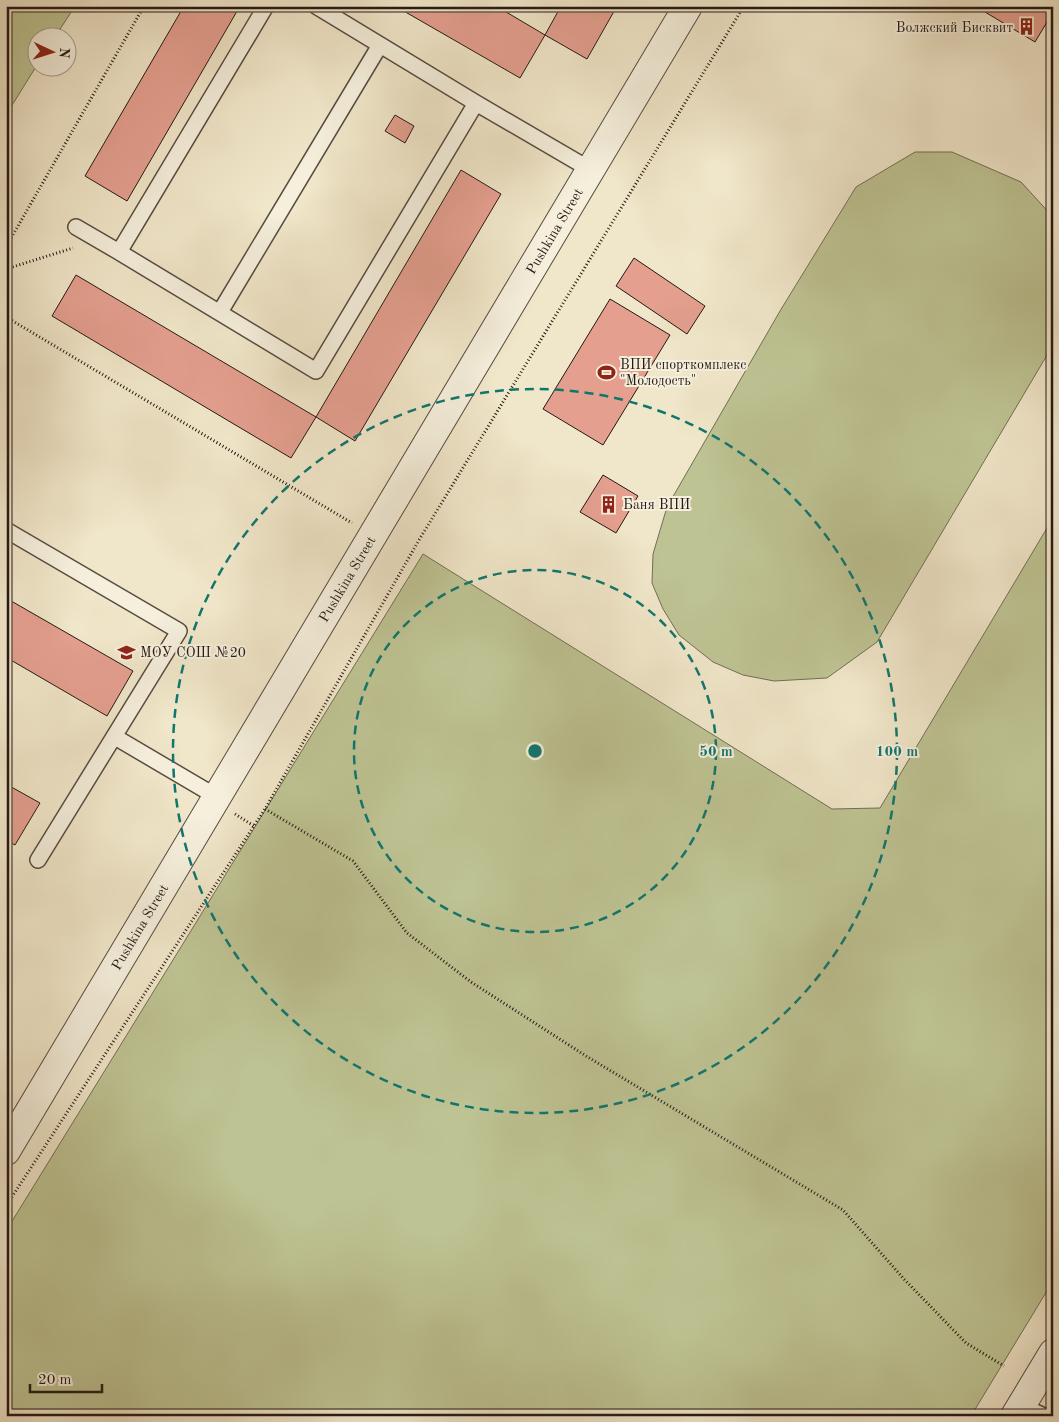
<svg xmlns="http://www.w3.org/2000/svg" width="1059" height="1422" viewBox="0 0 1059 1422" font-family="'Old Standard TT',serif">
<rect width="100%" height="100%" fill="#f0e6c9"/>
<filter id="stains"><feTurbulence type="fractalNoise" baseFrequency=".004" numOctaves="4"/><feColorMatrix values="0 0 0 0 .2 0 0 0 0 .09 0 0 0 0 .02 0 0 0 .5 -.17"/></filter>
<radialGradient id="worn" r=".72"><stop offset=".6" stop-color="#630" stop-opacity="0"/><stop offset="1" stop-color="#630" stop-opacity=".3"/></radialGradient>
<path fill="#bec393" stroke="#726e54" d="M 6,6 L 75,6 L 55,37 L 38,38 L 37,65 L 6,115 Z
M 915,152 L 952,152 L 1021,182 L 1053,217 L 1053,345 L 877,642 L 827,678 L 774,681 L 743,675 L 713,662 L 679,635 L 663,609 L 652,583 L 653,554 L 667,507 L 780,311 L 856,187 Z
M 1053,518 L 1053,1281 L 971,1416 L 6,1416 L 6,1231 L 423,554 L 832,809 L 880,808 Z"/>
<path fill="#e49f8f" stroke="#251915" d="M 184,6 L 240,6 L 127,201 L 85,176 Z
M 395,6 L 496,6 L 545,35 L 520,78 Z
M 561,6 L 617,6 L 587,59 L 545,35 Z
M 975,6 L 1053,6 L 1053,12 L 1035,42 Z
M 395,115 L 414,126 L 405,143 L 385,131 Z
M 461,170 L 501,194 L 355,441 L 316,417 Z
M 634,258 L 705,306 L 687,334 L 616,286 Z
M 76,275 L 316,417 L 291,458 L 52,316 Z
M 610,299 L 670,335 L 603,445 L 543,409 Z
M 603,475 L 638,496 L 616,533 L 580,512 Z
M 6,598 L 133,671 L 107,716 L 9,659 L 6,663 Z
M 6,784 L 40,803 L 15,845 L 6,840 Z"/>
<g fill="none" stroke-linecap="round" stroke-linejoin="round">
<defs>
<path id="service" d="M 266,6 L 119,252 L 316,371 L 476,103
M 316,6 L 476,103 L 591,170
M 76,227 L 119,252
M 220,312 L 380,45
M 6,530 L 179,631 L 38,860
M 115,737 L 217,797
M 1022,1406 L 1044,1416"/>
<g id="minor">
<path id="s1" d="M 6,1151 L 688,6"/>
</g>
<path id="tertiary" d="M 1015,1416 L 1053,1353"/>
</defs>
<use href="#service" stroke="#584c42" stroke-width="18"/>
<use href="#minor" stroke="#584c42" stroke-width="30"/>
<use href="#tertiary" stroke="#584c42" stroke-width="30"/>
<path stroke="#251915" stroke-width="3" stroke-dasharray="1 2.5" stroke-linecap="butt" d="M 6,247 L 144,6
M 6,269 L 73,248
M 6,317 L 352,523
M 265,809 L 353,861 L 407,933 L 471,982 L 586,1056 L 843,1210 L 903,1278 L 966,1343 L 1004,1366
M 235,814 L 254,826
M 6,1206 L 265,809 L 419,540 L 744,6"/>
<use href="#service" stroke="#f5efdc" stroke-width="15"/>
<use href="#minor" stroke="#f5efdc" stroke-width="28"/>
<use href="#tertiary" stroke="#f5efdc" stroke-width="28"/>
</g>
<g fill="none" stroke="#0f766e" stroke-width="2.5" stroke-dasharray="9 6">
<circle cx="535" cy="751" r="181"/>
<circle cx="535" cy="751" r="362"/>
</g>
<defs>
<symbol id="building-bare" viewBox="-9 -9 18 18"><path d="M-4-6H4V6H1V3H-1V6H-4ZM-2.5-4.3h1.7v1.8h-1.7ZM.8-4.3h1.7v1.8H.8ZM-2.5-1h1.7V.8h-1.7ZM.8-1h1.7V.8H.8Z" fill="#8f2418" stroke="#f5efdc" stroke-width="2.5" paint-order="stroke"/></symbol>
<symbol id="stadium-bare" viewBox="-9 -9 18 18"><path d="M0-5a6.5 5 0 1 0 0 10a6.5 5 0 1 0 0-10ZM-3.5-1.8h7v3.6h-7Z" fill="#8f2418" stroke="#f5efdc" stroke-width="2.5" paint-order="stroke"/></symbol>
<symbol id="school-bare" viewBox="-9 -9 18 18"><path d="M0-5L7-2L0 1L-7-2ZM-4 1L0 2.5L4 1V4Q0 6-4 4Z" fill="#8f2418" stroke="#f5efdc" stroke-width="2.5" paint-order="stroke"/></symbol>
</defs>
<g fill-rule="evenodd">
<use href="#building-bare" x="1014" y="14" width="25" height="25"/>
<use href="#stadium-bare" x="594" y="360" width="25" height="25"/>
<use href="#building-bare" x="596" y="492" width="25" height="25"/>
<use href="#school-bare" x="114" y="640" width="25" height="25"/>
</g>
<g text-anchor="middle" stroke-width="4" stroke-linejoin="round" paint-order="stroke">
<g font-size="14" fill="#251915" stroke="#f5efdc" text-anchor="start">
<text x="1013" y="32" text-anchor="end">Волжский Бисквит</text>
<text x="620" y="369">ВПИ спорткомплекс<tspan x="620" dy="16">"Молодость"</tspan></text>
<text x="623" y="509">Баня ВПИ</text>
<text x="140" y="657">МОУ СОШ №20</text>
</g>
<g font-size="14" fill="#251915" stroke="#f5efdc">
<text dy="5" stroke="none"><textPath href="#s1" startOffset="1071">Pushkina Street</textPath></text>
<text dy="5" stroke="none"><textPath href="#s1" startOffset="666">Pushkina Street</textPath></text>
<text dy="5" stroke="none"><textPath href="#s1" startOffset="261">Pushkina Street</textPath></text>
</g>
</g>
<circle cx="535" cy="751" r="8" fill="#0f766e" stroke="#f5efdc" stroke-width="2.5"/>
<g font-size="15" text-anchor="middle" font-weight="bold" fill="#0f766e" stroke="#f5efdc" stroke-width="4" stroke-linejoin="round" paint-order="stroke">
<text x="716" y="756">50 m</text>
<text x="897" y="756">100 m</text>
</g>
<rect width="1059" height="1422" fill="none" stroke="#f0e6c9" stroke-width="25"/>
<rect x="8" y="8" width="1044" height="1407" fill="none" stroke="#251915" stroke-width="2.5"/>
<rect x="12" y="12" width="1034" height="1397" fill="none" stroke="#251915"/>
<g transform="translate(52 52) rotate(94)"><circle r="24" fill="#f5efdc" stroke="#a2998c"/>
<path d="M0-4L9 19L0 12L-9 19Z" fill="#8f2418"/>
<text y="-8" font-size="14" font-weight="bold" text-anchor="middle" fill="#251915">N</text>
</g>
<path d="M30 1384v8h72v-8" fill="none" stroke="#251915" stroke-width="2.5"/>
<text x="38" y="1384" font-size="15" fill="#251915" stroke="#f5efdc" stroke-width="4" paint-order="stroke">20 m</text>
<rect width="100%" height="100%" filter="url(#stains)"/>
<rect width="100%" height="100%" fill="url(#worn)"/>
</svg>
